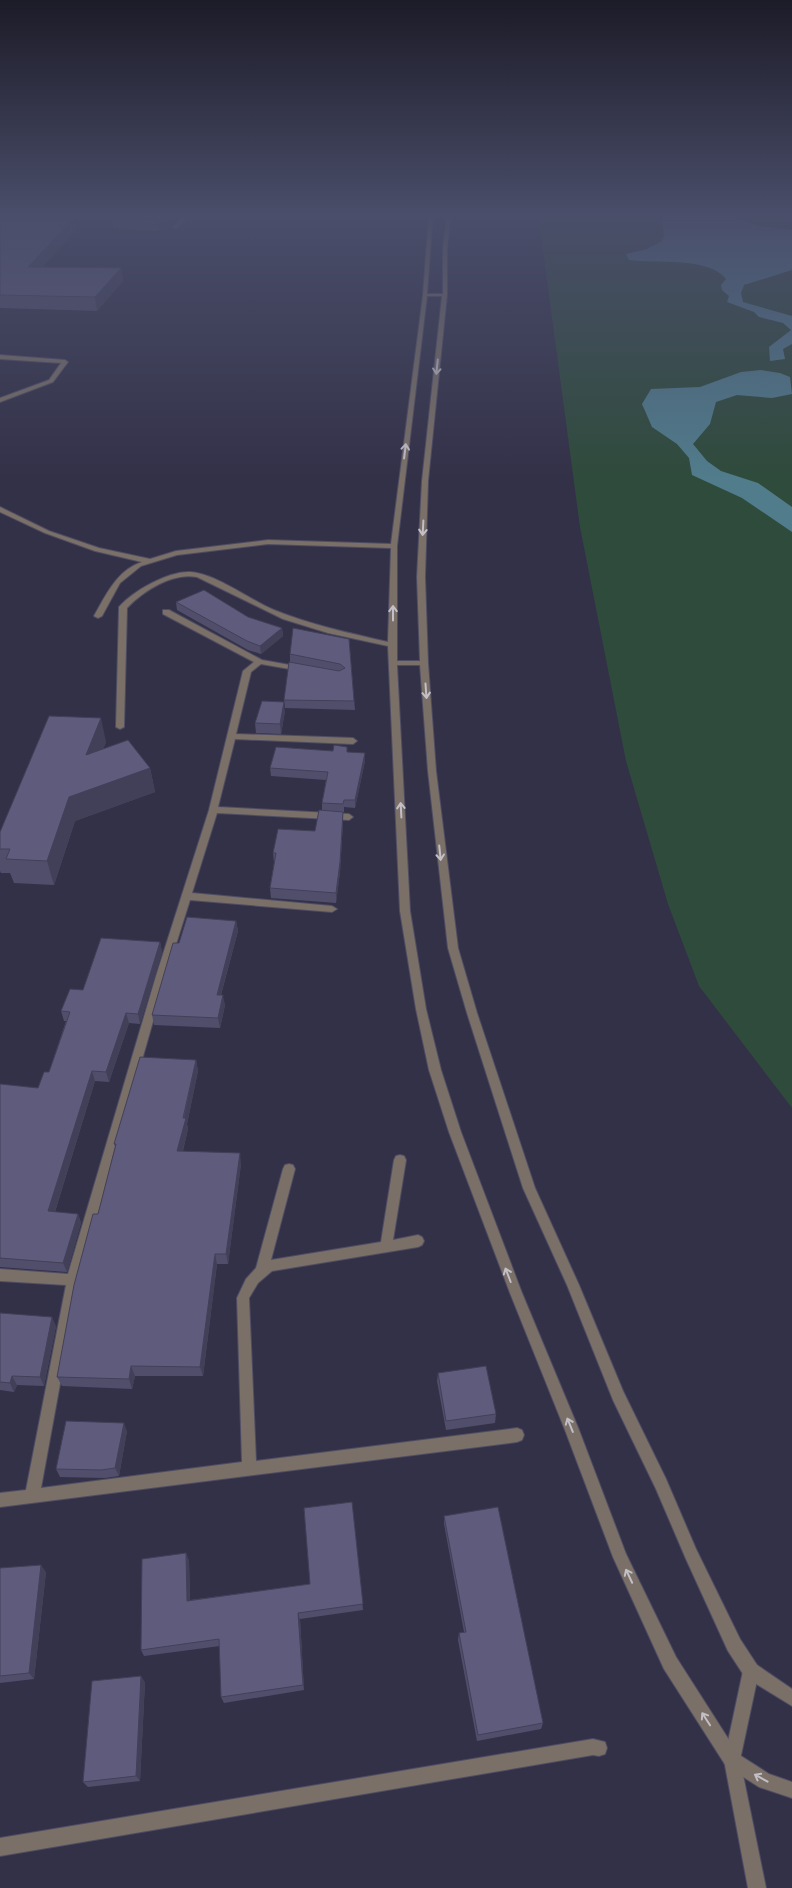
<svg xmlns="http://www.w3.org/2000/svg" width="792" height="1888" viewBox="0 0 792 1888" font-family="'Varela Round',sans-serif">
<rect width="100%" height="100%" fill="#333148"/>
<path fill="#2f4b3c" d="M 538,213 L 792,213 L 792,1108 L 699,986 L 668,904 L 626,761 L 580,527 Z"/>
<path fill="#517c8c" d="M 658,213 L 736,213 L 740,220 L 758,226 L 792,230 L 792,270 L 744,285 L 741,293 L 743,302 L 792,316 L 792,344 L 783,349 L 785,359 L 770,361 L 769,347 L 791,330 L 783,323 L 759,317 L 754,312 L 727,302 L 729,296 L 722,290 L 721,285 L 726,279 C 708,256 656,264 629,260 L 626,254 L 647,249 L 662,241 L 664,235 L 662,215 Z
M 761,370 L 780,373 L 790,377 L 792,394 L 772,398 L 737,395 L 716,402 L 710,424 L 693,444 L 707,461 L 721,471 L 758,483 L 792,507 L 792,532 L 742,498 L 692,475 L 689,458 L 677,444 L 652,427 L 642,404 L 651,389 L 700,387 L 741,372 Z"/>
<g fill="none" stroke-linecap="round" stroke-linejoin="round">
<defs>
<path id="lane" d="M 0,355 L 65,360 L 68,362 L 53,382 L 0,402 L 0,398 L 49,380 L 61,363 L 0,359 Z
M 751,1663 L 757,1665 L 759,1671 L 740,1760 L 766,1888 L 748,1888 L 724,1760 L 743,1671 L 745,1665 Z"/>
<path id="street" d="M 186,213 L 191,213 L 177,228 L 173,228 Z
M 429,213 L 433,213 L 427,294 L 443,294 L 443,248 L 447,213 L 451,213 L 447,248 L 447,295 L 428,481 L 425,577 L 428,663 L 436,771 L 458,948 L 477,1013 L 535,1188 L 579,1285 L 623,1391 L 666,1479 L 696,1549 L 740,1639 L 757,1665 L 792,1689 L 792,1706 L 745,1677 L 728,1651 L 686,1559 L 656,1489 L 613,1400 L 567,1285 L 523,1188 L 467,1013 L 448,948 L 428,771 L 420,665 L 397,665 L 410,911 L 426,1009 L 441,1070 L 461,1132 L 522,1293 L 579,1430 L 626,1554 L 676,1657 L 738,1754 L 769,1774 L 792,1782 L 792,1798 L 759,1787 L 726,1766 L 664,1669 L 613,1557 L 565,1430 L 510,1293 L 449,1132 L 429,1070 L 416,1009 L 400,911 L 388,646 L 328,633 L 283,619 L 197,577 C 173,572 143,591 127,608 L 124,727 L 120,729 L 116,727 L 119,607 C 133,591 168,571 190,572 C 215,573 250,600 274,610 C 311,625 349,633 388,642 L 391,548 L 268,544 L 177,555 L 141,566 L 120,583 L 102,616 L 98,618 L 94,616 C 106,595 117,570 142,562 L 95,551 L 45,533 L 0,512 L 0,507 L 49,531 L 99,548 L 150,559 L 176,551 L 268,540 L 391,544 L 423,295 ZM 427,296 L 442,296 L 422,481 L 417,577 L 420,661 L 397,661 L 397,546 Z
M 163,610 L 169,610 L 262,660 L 301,667 L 305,669 L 301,671 L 261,664 L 251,672 L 236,734 L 353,738 L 357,741 L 353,744 L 235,739 L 218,807 L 349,814 L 353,817 L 349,820 L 217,813 L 192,893 L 332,906 L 337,909 L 332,912 L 190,900 L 166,976 L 79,1280 L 41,1488 L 242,1462 L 237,1298 L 246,1279 L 256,1268 L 283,1169 L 285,1165 L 289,1164 L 293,1165 L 295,1169 L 271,1260 L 381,1242 L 394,1160 L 396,1156 L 400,1155 L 404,1156 L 406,1160 L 393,1240 L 418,1235 L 422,1237 L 424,1241 L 422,1245 L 418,1247 L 272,1271 L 258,1283 L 249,1298 L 256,1461 L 517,1428 L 522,1430 L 524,1435 L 522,1440 L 517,1442 L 0,1507 L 0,1493 L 26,1490 L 66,1285 L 0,1281 L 0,1269 L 68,1274 L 156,976 L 209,810 L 243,671 L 254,662 L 163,614 Z
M 593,1739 L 605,1742 L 607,1748 L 605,1754 L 599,1756 L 593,1755 L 0,1856 L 0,1838 Z"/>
</defs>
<use href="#lane" stroke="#4f4d63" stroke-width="2"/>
<use href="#street" stroke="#4f4d63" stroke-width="2"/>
<use href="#lane" fill="#7a7068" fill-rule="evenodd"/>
<use href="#street" fill="#7a7068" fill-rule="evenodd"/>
</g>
<path fill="#514e6c" d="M 60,213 L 57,218 L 74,218 L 76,230 L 42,267 L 121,268 L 123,281 L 97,311 L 0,308 L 0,216 L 14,216 Z
M 122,213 L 173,213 L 158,231 L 113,228 L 112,222 Z
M 176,602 L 248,617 L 282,628 L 283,636 L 261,654 L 248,650 L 177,610 Z
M 349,639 L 355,710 L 285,708 L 284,700 L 290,662 L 290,654 Z
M 285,711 L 281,734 L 256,733 L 255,723 Z
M 106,742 L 103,749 L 150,768 L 155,792 L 75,821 L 54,885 L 14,883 L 10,873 L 1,873 L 0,871 L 0,832 Z
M 348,752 L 365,761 L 355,808 L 344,807 L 344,812 L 343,812 L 343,822 L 340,872 L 336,903 L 271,898 L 270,888 L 274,863 L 273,853 L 315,831 L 322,810 L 322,803 L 326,780 L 271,776 L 270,768 Z
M 236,921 L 238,931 L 221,995 L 225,1005 L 220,1028 L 154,1025 L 152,1015 L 179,943 Z
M 160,942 L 162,952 L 140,1024 L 129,1023 L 109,1082 L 95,1081 L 55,1212 L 78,1214 L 81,1223 L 67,1272 L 0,1267 L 0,1084 L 38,1088 L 49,1072 L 66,1021 L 64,1021 L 61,1011 L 83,990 Z
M 196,1060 L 198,1071 L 187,1124 L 188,1129 L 183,1151 L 241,1164 L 228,1264 L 217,1264 L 203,1376 L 135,1376 L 132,1389 L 62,1386 L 57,1377 L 115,1147 L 114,1144 Z
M 0,1313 L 56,1326 L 44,1386 L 17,1385 L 14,1392 L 0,1390 Z
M 438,1373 L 496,1414 L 495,1423 L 446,1430 L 437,1381 Z
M 127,1431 L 119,1476 L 105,1478 L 60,1477 L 56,1469 Z
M 352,1502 L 363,1610 L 300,1619 L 304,1690 L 224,1703 L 221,1697 L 220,1646 L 144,1656 L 141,1650 L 186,1553 L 189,1561 L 190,1600 L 310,1584 Z
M 444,1516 L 543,1723 L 541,1729 L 477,1741 L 458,1640 L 459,1633 L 464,1632 L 444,1524 Z
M 0,1568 L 46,1572 L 34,1679 L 0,1683 Z
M 145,1682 L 140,1781 L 88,1787 L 83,1782 Z"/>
<path fill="#424058" d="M 51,213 L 60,213 L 57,217 L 58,221 L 49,215 Z
M 166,213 L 173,213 L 158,231 L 157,224 Z
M 74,218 L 76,230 L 31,280 L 28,267 Z
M 121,268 L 123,281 L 97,311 L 95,297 Z
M 282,628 L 283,636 L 261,654 L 260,646 Z
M 284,702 L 285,711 L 281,734 L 280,724 Z
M 101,718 L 106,742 L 91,778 L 86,755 Z
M 365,753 L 365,761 L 355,808 L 355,800 Z
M 150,768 L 155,792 L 75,821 L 54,885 L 47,861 L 69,797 Z
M 343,812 L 343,822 L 340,872 L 336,903 L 336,893 Z
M 236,921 L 238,931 L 218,1005 L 217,995 Z
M 160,942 L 162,952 L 140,1024 L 138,1014 Z
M 223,995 L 225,1005 L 220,1028 L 218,1018 Z
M 126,1013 L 129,1023 L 109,1082 L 106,1072 Z
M 196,1060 L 198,1071 L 187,1124 L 188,1129 L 180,1162 L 177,1151 Z
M 92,1071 L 95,1081 L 52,1221 L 48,1211 Z
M 240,1153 L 241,1164 L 228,1264 L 226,1254 Z
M 78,1214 L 81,1223 L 67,1272 L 63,1263 Z
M 215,1254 L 217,1264 L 203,1376 L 200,1367 Z
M 52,1317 L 56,1326 L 44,1386 L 40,1377 Z
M 131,1366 L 135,1376 L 132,1389 L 129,1379 Z
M 12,1376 L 17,1385 L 14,1392 L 10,1383 Z
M 124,1423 L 127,1431 L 119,1476 L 115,1468 Z
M 186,1553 L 189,1561 L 190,1607 L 187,1601 Z
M 41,1565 L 46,1572 L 34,1679 L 29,1673 Z
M 298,1613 L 300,1619 L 304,1690 L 303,1685 Z
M 141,1676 L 145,1682 L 140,1781 L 136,1776 Z"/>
<path fill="#5e5b7d" stroke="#424058" d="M 17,213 L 51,213 L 49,215 L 55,215 L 53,218 L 74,218 L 28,267 L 121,268 L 95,297 L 0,295 L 0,216 L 14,216 Z
M 122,213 L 166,213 L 157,224 L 112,222 Z
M 204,590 L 248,617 L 282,628 L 260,646 L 247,641 L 176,602 Z
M 293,628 L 349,639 L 354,701 L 284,700 L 289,662 L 339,671 L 345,668 L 340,664 L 290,654 Z
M 262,701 L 284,702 L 280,724 L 255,723 Z
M 49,716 L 101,718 L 86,755 L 128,740 L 150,768 L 69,797 L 47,861 L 6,859 L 10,849 L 0,849 L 0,832 Z
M 334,745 L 347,747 L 347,752 L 365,753 L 355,800 L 344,800 L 343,804 L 322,803 L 328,772 L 270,768 L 276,747 L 333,751 Z
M 319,810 L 343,812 L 340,862 L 336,893 L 270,888 L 276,853 L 273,853 L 278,829 L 315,831 Z
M 187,917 L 236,921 L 217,995 L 223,995 L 218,1018 L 152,1015 L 173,943 L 179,943 Z
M 101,938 L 160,942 L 138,1014 L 126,1013 L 106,1072 L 92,1071 L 48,1211 L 78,1214 L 63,1263 L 0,1258 L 0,1084 L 38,1088 L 44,1072 L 49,1072 L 70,1012 L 61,1011 L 70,989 L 83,990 Z
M 140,1057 L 196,1060 L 183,1118 L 186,1118 L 177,1151 L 240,1153 L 226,1254 L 215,1254 L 200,1367 L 131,1366 L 129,1379 L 57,1377 L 74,1285 L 93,1214 L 98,1214 L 116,1144 L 114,1144 Z
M 0,1313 L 52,1317 L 40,1377 L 12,1376 L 10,1383 L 0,1382 Z
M 486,1366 L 496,1414 L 446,1421 L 438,1373 Z
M 66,1421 L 124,1423 L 115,1468 L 101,1470 L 56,1469 Z
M 352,1502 L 363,1604 L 298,1613 L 303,1685 L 221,1697 L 219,1639 L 141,1650 L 142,1559 L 186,1553 L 187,1601 L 310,1584 L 304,1508 Z
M 498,1507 L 543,1723 L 478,1735 L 459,1633 L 466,1632 L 444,1516 Z
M 41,1565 L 29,1673 L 0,1676 L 0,1568 Z
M 141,1676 L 136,1776 L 83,1782 L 92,1681 Z"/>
<defs><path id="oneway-shaft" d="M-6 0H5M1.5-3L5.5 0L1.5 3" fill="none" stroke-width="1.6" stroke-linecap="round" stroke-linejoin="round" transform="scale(1.25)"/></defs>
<g stroke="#c3bfc7">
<use href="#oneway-shaft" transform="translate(437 367) rotate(96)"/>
<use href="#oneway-shaft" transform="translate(405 451) rotate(-83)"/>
<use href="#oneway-shaft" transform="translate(423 528) rotate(93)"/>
<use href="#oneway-shaft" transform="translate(393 613) rotate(-90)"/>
<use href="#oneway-shaft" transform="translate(426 691) rotate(86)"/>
<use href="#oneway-shaft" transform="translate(401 810) rotate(-93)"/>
<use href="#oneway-shaft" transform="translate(440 853) rotate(84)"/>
<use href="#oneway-shaft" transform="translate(508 1275) rotate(-111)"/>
<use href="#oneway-shaft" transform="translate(570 1425) rotate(-112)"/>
<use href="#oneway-shaft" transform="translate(629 1576) rotate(-115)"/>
<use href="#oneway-shaft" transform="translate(706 1719) rotate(-123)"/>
<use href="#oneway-shaft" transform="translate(761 1778) rotate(-151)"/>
</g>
<linearGradient id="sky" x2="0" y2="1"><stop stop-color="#1c1b28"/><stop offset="0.45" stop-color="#4a4e6a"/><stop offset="1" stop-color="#4a4e6a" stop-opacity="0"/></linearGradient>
<rect width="792" height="478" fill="url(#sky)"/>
</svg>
